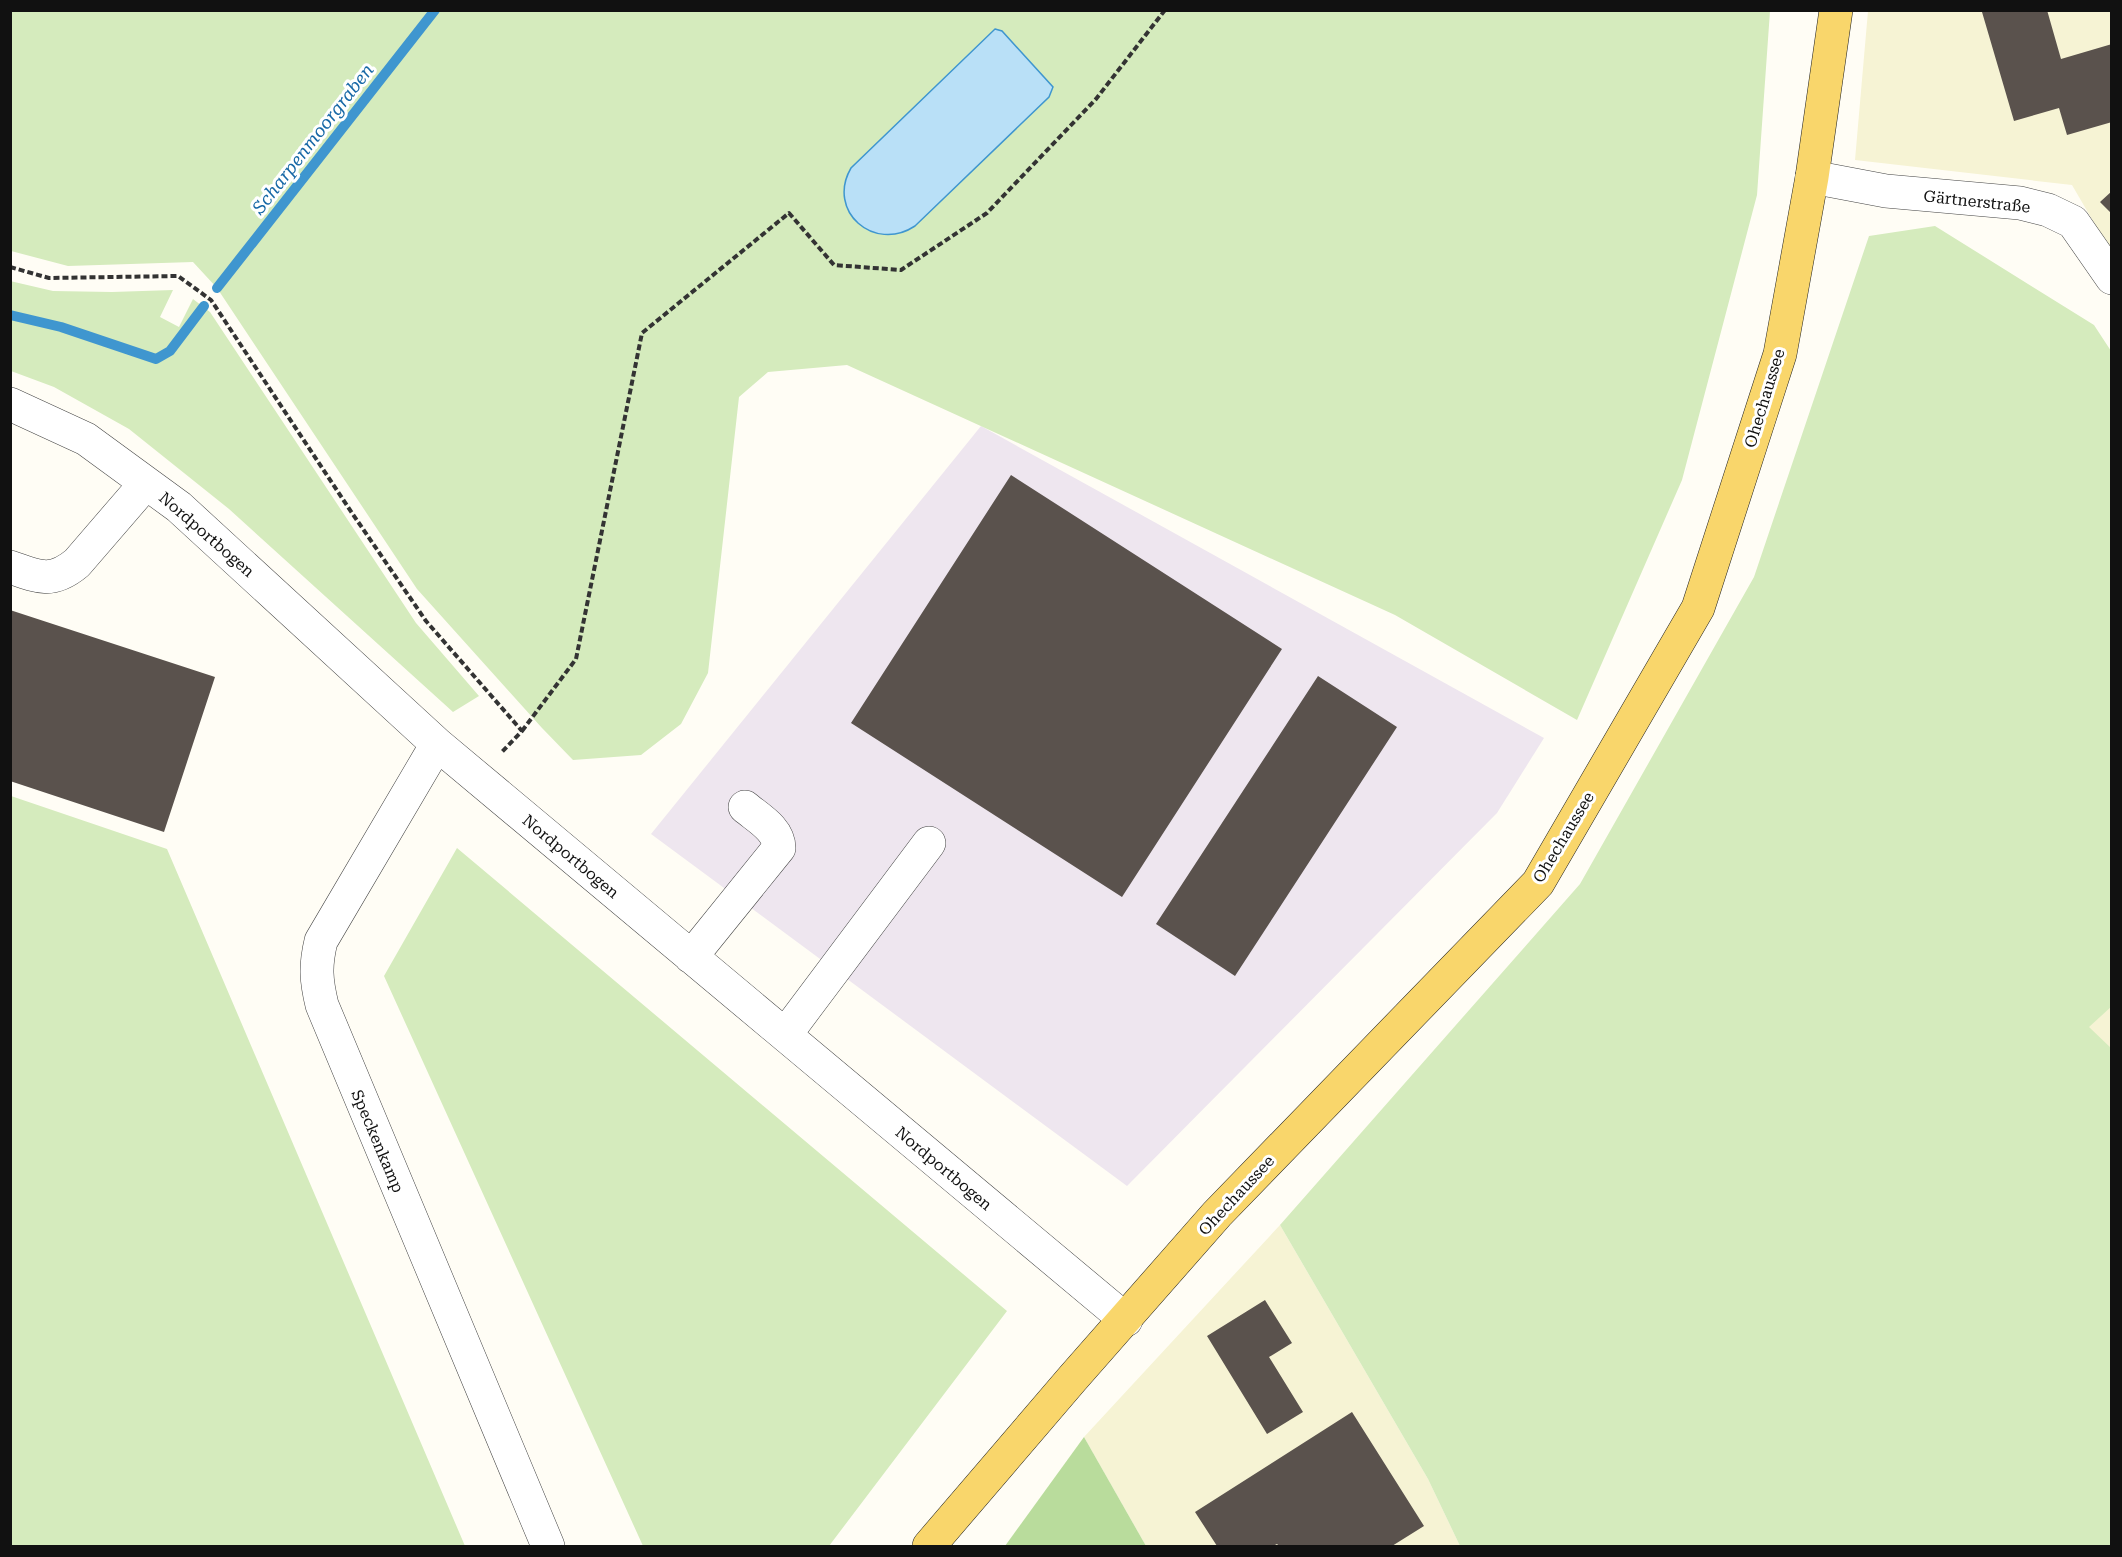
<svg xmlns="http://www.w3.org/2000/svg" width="2122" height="1557" viewBox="0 0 2122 1557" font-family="'Roboto Serif',serif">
<rect width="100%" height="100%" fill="#fffdf5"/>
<path fill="#eee6ef" d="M 981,426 L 1544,738 L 1497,813 L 1127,1186 L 651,834 Z"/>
<path fill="#f6f3d4" d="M 1868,11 L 2111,11 L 2111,252 L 2072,185 L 1855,160 Z
M 2111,1006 L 2111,1049 L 2088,1027 Z
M 1280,1225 L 1428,1479 L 1460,1546 L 1146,1546 L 1084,1437 Z"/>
<path fill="#d5ebbd" d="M 10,11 L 1770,11 L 1757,195 L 1682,480 L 1577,720 L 1395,615 L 847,365 L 768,372 L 739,397 L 708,673 L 681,724 L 641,755 L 573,760 L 542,728 L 417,589 L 217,288 L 193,262 L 68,266 L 11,251 Z
M 1935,226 L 2094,325 L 2111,351 L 2112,1006 L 2089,1027 L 2112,1049 L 2111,1546 L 1460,1546 L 1428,1479 L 1280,1225 L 1580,884 L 1754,577 L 1869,236 Z
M 10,281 L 53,291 L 112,292 L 173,290 L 160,317 L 179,327 L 193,299 L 210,312 L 416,623 L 479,696 L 453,712 L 229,509 L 129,429 L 54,387 L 11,371 Z
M 11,796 L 167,849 L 465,1546 L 11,1546 Z
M 457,848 L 1007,1311 L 829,1546 L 643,1546 L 384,976 Z"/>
<path fill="#b9dc9c" d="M 1084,1437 L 1146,1546 L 1005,1546 Z"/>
<path fill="#b9e0f7" stroke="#3f96cf" stroke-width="1.5" d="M 995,29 L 1002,31 L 1053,87 L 1049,97 L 915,226 C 874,253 826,211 851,168 Z"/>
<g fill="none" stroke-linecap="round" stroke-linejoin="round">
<path stroke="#3f96cf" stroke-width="10" d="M 217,288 L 435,10
M 10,315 L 61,327 L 156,359 L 170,351 L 204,306"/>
</g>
<path fill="#5a524d" d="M 1987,10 L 2047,10 L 2061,59 L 2112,44 L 2112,122 L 2067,135 L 2059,108 L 2014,121 L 1982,12 Z
M 2112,191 L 2112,214 L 2100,202 Z
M 1011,475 L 1282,649 L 1122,897 L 851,723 Z
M 10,610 L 215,677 L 164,832 L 10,781 Z
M 1318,676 L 1397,727 L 1235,976 L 1156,924 Z
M 1265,1300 L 1292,1343 L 1269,1357 L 1303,1412 L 1267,1434 L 1207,1336 Z
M 1352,1412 L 1424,1526 L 1392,1546 L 1279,1546 L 1277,1544 L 1273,1546 L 1217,1546 L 1195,1512 Z"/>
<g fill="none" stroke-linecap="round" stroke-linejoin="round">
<defs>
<path id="minor" d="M 1812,177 L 1886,191 L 2020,203 L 2048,210 L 2073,222 L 2112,278
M 10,404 L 86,439 L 179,507 L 437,744 L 1126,1320
M 10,567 C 38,577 52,584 77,563 L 146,483
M 437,744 L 321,941 C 315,966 316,980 322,1005 L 548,1546
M 691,957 L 779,848 C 779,829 758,818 745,807
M 785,1035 L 929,843"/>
<path id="major" d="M 929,1546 L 1072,1379 L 1217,1214 L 1538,883 L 1698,608 L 1780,354 L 1812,177 L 1836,10"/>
</defs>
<use href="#minor" stroke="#444" stroke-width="34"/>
<use href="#major" stroke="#222" stroke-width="34"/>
<path stroke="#333" stroke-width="4" stroke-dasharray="6 3" stroke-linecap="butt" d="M 10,267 L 49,278 L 178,276 L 211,300 L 352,513 L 426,621 L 522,731 L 501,753
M 522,731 L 576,659 L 642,333 L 789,213 L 834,265 L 901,270 L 987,213 L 1096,99 L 1165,10"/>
<use href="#minor" stroke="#fff" stroke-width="33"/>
<use href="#major" stroke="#f9d66b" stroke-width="33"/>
</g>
<g text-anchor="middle" stroke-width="6" stroke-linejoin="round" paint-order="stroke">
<g font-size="16" fill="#111" stroke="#fff">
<text transform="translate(1977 201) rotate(6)" y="6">Gärtnerstraße</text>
<text transform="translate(1764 398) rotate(-73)" y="6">Ohechaussee</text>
<text transform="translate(207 534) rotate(41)" y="6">Nordportbogen</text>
<text transform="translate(1563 837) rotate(-59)" y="6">Ohechaussee</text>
<text transform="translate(571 856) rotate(40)" y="6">Nordportbogen</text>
<text transform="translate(378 1141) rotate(67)" y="6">Speckenkamp</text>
<text transform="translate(944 1168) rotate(40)" y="6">Nordportbogen</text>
<text transform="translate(1236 1195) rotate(-47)" y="6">Ohechaussee</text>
</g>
<g font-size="18" font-style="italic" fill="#1768a6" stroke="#fff">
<text transform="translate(313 139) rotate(-52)" y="6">Scharpenmoorgraben</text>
</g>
</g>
<rect width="2122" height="1557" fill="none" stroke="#111111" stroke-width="24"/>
</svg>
